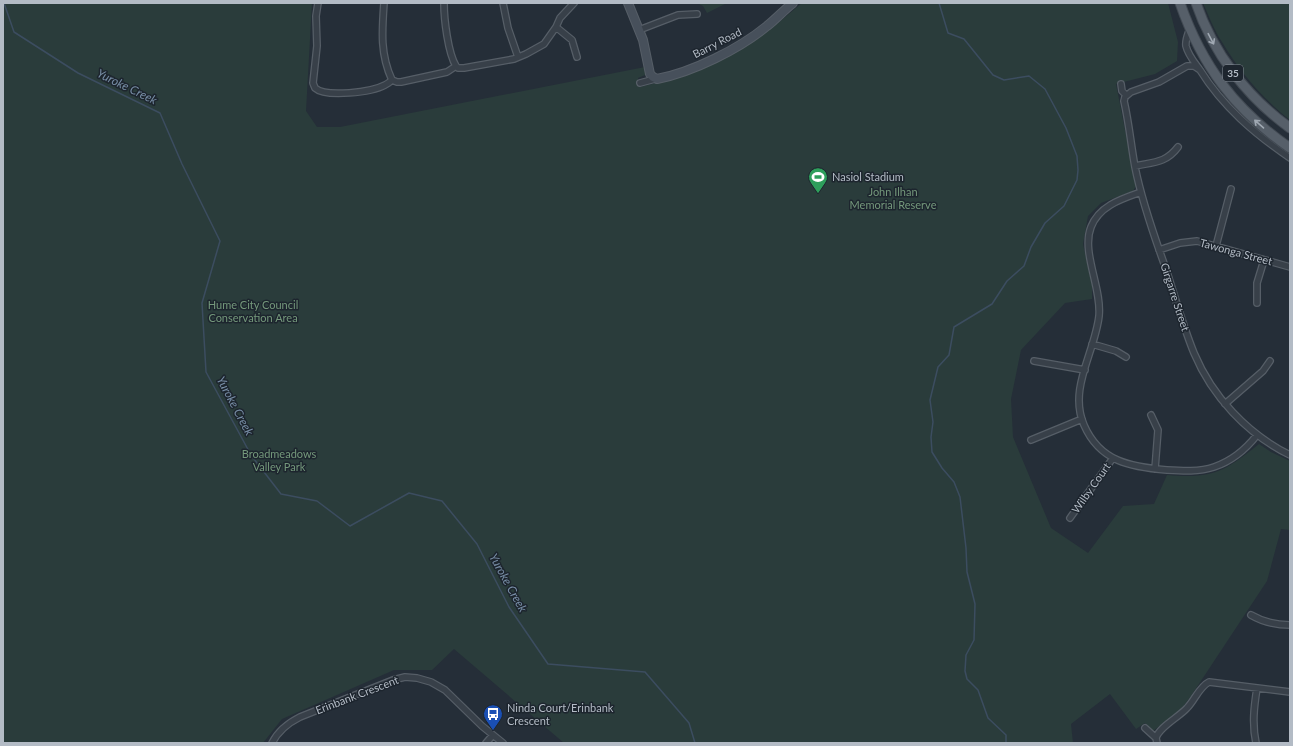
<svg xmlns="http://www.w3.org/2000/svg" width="1293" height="746" viewBox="0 0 1293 746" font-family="Lato,sans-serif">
<rect width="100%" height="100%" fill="#252e38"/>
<path fill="#2a3c3b" d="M 3,3 L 312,3 L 306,111 L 317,127 L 340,127 L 645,67 L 645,75 L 638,78 L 640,87 C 677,78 714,65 746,46 C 766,34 784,18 802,3 L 1168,3 L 1178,42 L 1177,61 L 1155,74 L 1116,84 L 1136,186 L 1133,191 L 1101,203 L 1088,216 L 1083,244 L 1092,285 L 1092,299 L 1065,303 L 1021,350 L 1011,399 L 1013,437 L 1051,528 L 1088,553 L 1123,506 L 1154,504 L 1167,475 C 1213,479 1224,472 1259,444 L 1271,452 L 1290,461 L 1290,530 L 1281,529 L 1267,581 L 1191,696 L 1182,708 L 1153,731 L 1145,723 L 1136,729 L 1110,694 L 1071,724 L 1073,743 L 564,743 L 454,649 L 432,670 L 394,670 L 282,719 L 263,743 L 3,743 Z
M 697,3 L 727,3 L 707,13 L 703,6 Z
M 1203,3 L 1290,3 L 1290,120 C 1263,99 1239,71 1222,42 C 1214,30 1209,16 1203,3 Z"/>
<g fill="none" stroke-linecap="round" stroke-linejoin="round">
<path stroke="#3c4d60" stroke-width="1.5" d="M 4,3 L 14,32 L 78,73 L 160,113 L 182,164 L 220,241 L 202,303 L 206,372 L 251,455 L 281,494 L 317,501 L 350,526 L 409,493 L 442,501 L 477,544 L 509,607 L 548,664 L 645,672 L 689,723 L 695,743
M 939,3 L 948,33 L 964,39 L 993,75 L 1004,80 L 1029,76 L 1045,89 L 1066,128 L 1077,156 L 1078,170 L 1077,180 L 1064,206 L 1045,223 L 1031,247 L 1024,266 L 1007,281 L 992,304 L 954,327 L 949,355 L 938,367 L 930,400 L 933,422 L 931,437 L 932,452 L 942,468 L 954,482 L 960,497 L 966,548 L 967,572 L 975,604 L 974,640 L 966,655 L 965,671 L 967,679 L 978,690 L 988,718 L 1006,735 L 1006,743"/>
<defs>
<path id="street" d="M 318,3 L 316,16 L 317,46 L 313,83 L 315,88 C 326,98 372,92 385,85 C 387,84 390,82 392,80
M 384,3 C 382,31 380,54 392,80
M 444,3 C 444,19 448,53 456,66
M 503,3 L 508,28 L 518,57
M 556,27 L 572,40 L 577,57
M 1190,28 C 1188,34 1185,40 1186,46 C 1188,55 1195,63 1200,70 C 1223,107 1255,134 1290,158
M 639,30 L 678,15 L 697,14
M 456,66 L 458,68 L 464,68 L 514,59 L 526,54 L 544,44 L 556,27 L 560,18 L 574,3
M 1200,70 L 1194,66 L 1187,66 L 1159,82 L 1131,92 L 1125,97 L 1124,101 C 1129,123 1131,145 1135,167 C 1142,202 1154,236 1166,269 C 1175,297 1183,326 1194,353 C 1212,396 1247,434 1290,455
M 392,80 L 397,82 L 401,82 L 447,72 L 456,66
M 640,83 L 655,79
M 1121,84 L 1122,91 L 1126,95
M 1135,166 C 1154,162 1166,163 1178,147
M 1141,192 C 1121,199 1099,206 1091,227 C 1081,252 1102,288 1099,316 C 1095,352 1068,389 1084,425 C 1100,462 1131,467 1167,470 C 1183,471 1199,472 1214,467 C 1232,461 1246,449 1257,435
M 1216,246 L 1231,189
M 1159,250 L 1180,243 L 1197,241 L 1290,267
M 1257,303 L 1257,283 L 1264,260
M 1092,344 L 1116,351 L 1126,357
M 1034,361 L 1085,370
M 1225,404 L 1263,371 L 1270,361
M 1151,415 L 1158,430 L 1155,469
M 1031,440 L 1082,419
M 1070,518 L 1113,458
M 1251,615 C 1263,622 1276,625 1290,625
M 1145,728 L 1156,738 L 1157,743
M 1156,738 C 1159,727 1179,717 1187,708 C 1195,700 1199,687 1209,682 L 1290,692
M 272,743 C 278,731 288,723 300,717 L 393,680 L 405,677 L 417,678 L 431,682 L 445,690 L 482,726 L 503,743
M 486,743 L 493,735
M 1256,743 C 1252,724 1254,707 1257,688"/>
<path id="secondary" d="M 628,3 L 643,40 L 650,74 L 653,77 L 657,79 C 693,72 739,49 767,26 C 776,19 784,10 793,3"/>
<path id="primary" d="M 1180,3 C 1202,66 1235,110 1290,148
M 1196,3 C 1213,53 1247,97 1290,128"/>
</defs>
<use href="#street" stroke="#565e67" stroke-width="8"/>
<use href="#secondary" stroke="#565e67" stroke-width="10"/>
<use href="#primary" stroke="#414952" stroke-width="11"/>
<use href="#street" stroke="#384049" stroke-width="5.5"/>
<use href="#secondary" stroke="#47505b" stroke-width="8"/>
<use href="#primary" stroke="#565f69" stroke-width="9"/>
</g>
<defs><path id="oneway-shaft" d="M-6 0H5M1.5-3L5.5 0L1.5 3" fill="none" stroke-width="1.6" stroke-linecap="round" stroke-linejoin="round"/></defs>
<g stroke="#a0a9b3">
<use href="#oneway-shaft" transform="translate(1211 39) rotate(62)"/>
<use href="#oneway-shaft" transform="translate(1259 124) rotate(-139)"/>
</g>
<defs>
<symbol id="stadium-pin" viewBox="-11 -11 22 30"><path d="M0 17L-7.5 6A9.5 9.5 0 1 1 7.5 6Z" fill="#2e9e5b" stroke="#1d252e"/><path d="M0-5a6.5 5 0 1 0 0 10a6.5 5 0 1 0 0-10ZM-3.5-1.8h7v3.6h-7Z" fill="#fff"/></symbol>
<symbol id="bus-pin" viewBox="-11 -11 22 30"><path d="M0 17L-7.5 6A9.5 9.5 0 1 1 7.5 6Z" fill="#1a4fb4" stroke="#1d252e"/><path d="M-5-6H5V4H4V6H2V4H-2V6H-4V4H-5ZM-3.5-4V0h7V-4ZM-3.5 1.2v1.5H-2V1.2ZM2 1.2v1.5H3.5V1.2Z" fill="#fff"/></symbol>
</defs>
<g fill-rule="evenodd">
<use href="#stadium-pin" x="807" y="166" width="22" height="30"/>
<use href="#bus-pin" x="482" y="703" width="22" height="30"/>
</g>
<g text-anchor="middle" stroke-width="3" stroke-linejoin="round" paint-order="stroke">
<rect fill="#1d252e" stroke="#868e98" stroke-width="1" x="1223" y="65" width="20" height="16" rx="3"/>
<g font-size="10" font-weight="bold" fill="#b3bbc5">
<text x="1233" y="77">35</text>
</g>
<g font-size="11" fill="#b3bbc5" stroke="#1d252e">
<text transform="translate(717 43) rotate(-27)" y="4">Barry Road</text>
<text transform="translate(1236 252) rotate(15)" y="4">Tawonga Street</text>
<text transform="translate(1175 297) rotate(72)" y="4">Girgarre Street</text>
<text transform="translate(1091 488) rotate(-55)" y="4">Wilby Court</text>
<text transform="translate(357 695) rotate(-21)" y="4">Erinbank Crescent</text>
</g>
<g font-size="11" fill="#b3bbc5" stroke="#1d252e" text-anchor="start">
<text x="832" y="181">Nasiol Stadium</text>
<text x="507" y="712">Ninda Court/Erinbank<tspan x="507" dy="13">Crescent</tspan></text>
</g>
<g font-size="11" fill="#74987b" stroke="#1d252e">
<text x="893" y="196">John Ilhan<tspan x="893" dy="13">Memorial Reserve</tspan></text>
<text x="253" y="309">Hume City Council<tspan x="253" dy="13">Conservation Area</tspan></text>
<text x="279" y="458">Broadmeadows<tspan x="279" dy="13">Valley Park</tspan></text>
</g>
<g font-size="12" font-style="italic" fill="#778da5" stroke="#1d252e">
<text transform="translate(127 87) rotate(26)" y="4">Yuroke Creek</text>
<text transform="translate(235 406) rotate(62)" y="4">Yuroke Creek</text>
<text transform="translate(508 583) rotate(61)" y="4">Yuroke Creek</text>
</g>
</g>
<rect width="1293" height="746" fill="none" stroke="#b3bbc5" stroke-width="8"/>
</svg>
